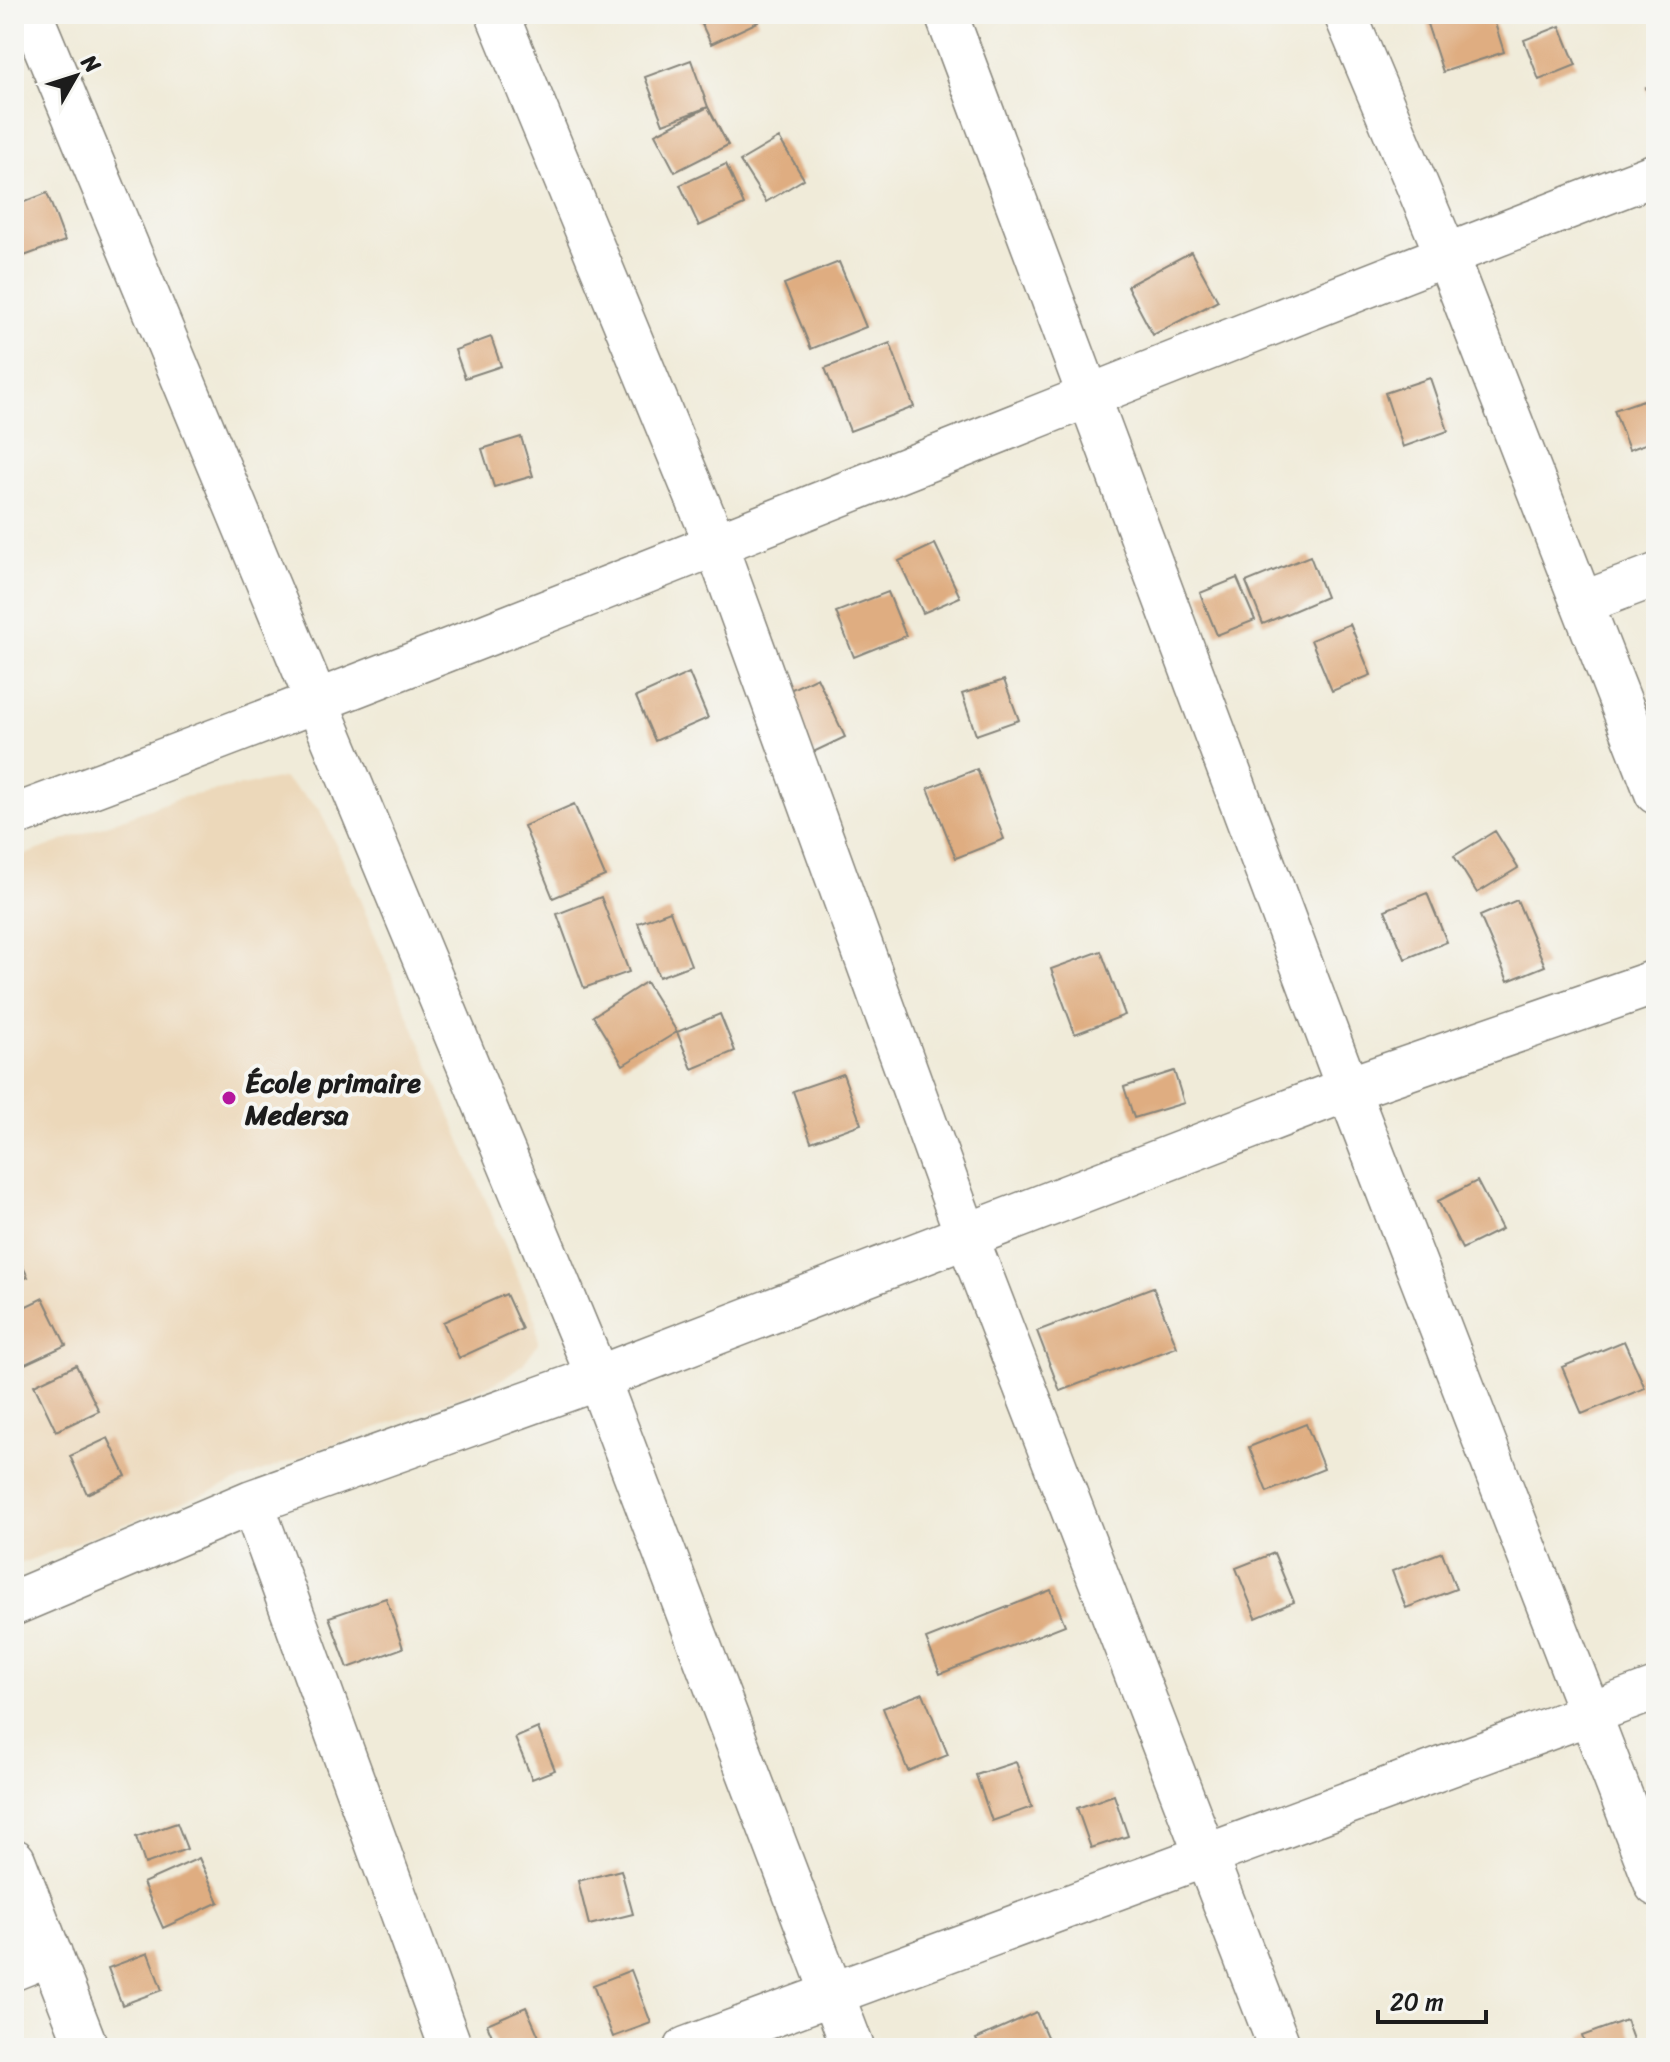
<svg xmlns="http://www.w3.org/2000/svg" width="1670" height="2062" viewBox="0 0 1670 2062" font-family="Sriracha,sans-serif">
<rect width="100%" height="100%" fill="#f6f6f2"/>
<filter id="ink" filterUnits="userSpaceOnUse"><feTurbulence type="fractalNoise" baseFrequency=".0125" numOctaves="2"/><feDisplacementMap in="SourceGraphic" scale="16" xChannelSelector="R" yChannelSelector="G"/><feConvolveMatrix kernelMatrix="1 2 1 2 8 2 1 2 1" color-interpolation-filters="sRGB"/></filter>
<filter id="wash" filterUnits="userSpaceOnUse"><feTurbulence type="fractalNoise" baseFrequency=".006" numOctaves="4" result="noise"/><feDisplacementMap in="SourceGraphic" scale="32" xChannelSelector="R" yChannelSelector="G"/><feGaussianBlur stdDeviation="1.8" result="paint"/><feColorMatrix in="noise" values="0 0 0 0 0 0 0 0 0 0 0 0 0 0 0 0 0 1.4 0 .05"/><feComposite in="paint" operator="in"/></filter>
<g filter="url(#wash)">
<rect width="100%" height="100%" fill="#f0ebd9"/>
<path fill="#ecd8ba" d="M 283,778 L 319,808 L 350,876 L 536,1320 L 538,1344 L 523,1364 L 498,1382 L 14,1566 L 14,859 L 179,798 Z"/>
<g id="blocks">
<path fill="#dfad81" d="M 697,14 L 755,14 L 758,22 L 711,44 Z
M 1459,14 L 1492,14 L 1504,52 L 1443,72 L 1427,24 Z
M 1560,26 L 1576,65 L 1539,80 L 1524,40 Z
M 691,60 L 708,107 L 728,145 L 675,172 L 655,134 L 708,107 L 663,124 L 645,77 Z
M 1656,84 L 1656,112 L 1646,88 Z
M 779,138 L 804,179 L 766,202 L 740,161 Z
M 726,164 L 744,205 L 699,226 L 680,185 Z
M 47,193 L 65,241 L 16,259 L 14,206 Z
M 1191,252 L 1218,301 L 1153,335 L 1127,286 Z
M 839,262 L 866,327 L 811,349 L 784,284 Z
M 491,337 L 501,366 L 465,378 L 455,350 Z
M 890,343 L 914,407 L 850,431 L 825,368 Z
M 1430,378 L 1448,431 L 1403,447 L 1385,393 Z
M 1649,398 L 1656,419 L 1656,440 L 1629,450 L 1614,410 Z
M 521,437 L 533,476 L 494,487 L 482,449 Z
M 935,544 L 960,597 L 923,613 L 899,561 Z
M 1310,556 L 1326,597 L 1263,624 L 1246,582 Z
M 1237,578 L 1255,620 L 1217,635 L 1200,593 Z
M 888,592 L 906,636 L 854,657 L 836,612 Z
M 1350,624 L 1371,675 L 1332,691 L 1311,640 Z
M 689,673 L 708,718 L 655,741 L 636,697 Z
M 817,677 L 845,737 L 803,757 L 775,697 Z
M 1004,680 L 1019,720 L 976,735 L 962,694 Z
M 977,769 L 1004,839 L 956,858 L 928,788 Z
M 574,804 L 605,876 L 553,898 L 524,826 Z
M 1495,831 L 1518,868 L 1477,893 L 1454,856 Z
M 1427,893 L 1447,942 L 1405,959 L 1385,910 Z
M 601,897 L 629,972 L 584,988 L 557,914 Z
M 1517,900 L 1545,966 L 1508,981 L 1480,916 Z
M 670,911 L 691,965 L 659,977 L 638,923 Z
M 1101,951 L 1125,1015 L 1075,1034 L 1051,969 Z
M 646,982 L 677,1032 L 623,1065 L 593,1016 Z
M 720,1014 L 735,1051 L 692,1069 L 677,1032 Z
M 1174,1071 L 1184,1103 L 1134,1118 L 1124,1087 Z
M 843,1074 L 861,1124 L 811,1142 L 793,1091 Z
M 1477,1181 L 1502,1229 L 1462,1249 L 1438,1201 Z
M 14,1249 L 28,1277 L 14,1283 Z
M 1153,1287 L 1177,1347 L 1060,1391 L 1037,1331 Z
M 506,1294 L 522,1329 L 459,1358 L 443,1322 Z
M 43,1298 L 66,1345 L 21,1366 L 14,1351 L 14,1312 Z
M 1624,1341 L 1645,1388 L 1582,1414 L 1562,1367 Z
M 76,1365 L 99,1411 L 56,1431 L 34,1385 Z
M 1306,1424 L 1324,1469 L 1267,1492 L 1249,1447 Z
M 108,1438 L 126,1476 L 87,1494 L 70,1456 Z
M 1442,1552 L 1456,1589 L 1406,1608 L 1392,1571 Z
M 1274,1553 L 1294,1602 L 1256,1618 L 1236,1568 Z
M 1051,1590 L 1065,1625 L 940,1674 L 926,1639 Z
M 386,1598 L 403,1648 L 348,1668 L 329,1617 Z
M 923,1693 L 948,1755 L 908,1771 L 883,1708 Z
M 538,1728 L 555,1770 L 532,1779 L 515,1738 Z
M 1016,1762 L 1032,1807 L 992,1821 L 976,1775 Z
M 1114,1795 L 1128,1836 L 1091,1848 L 1077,1808 Z
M 177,1823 L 187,1849 L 145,1864 L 136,1837 Z
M 199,1858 L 219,1902 L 163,1928 L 143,1883 Z
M 621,1870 L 633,1914 L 589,1925 L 578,1881 Z
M 148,1953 L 162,1990 L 122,2005 L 108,1968 Z
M 631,1970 L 651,2023 L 613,2037 L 593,1985 Z
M 526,2007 L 544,2048 L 497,2048 L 487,2024 Z
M 1036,2012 L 1052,2048 L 980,2048 L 976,2039 Z
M 1626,2020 L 1636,2048 L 1586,2048 L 1582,2036 Z"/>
</g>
</g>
<g filter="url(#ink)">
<use href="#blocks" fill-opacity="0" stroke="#86847a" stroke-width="2"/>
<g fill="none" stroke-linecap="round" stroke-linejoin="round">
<defs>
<path id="street" d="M 31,14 L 598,1378 L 853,2048
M 497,14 L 716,545 L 967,1237 L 1280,2048
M 946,14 L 1348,1089 L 1656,1885
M 1345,14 L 1446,254 L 1656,793
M 1582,603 L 1656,575
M 14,816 C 565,611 1107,384 1656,174
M 252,1502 L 451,2048
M 14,1860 L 87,2048
M 14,1969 L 51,1954
M 686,2048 L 1656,1689"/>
<path id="primary" d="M 14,1603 L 252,1502 L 598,1378 L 1348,1089 L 1656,982"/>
</defs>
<use href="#street" stroke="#86847a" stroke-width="45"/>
<use href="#primary" stroke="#86847a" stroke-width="47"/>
<use href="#street" stroke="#fff" stroke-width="42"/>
<use href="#primary" stroke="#fff" stroke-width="44"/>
</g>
</g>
<circle fill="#b5179e" stroke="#f6f6f2" stroke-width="3" cx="229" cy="1098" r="8"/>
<g text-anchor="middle" stroke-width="8" stroke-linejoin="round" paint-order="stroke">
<g font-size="28" font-weight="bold" fill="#1c1c1c" stroke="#f6f6f2" text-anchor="start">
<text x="245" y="1092">École primaire<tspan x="245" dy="32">Medersa</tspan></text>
</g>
</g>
<rect width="1670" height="2062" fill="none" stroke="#f6f6f2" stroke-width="48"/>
<g transform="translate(76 76) rotate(51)" stroke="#f6f6f2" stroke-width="6" paint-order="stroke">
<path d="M0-6L14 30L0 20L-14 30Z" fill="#1c1c1c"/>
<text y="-12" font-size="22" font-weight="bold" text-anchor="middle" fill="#1c1c1c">N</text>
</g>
<path d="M1378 2010v12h108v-12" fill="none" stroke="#1c1c1c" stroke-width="4"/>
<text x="1390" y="2010" font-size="24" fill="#1c1c1c" stroke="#f6f6f2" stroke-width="6" paint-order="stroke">20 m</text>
</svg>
